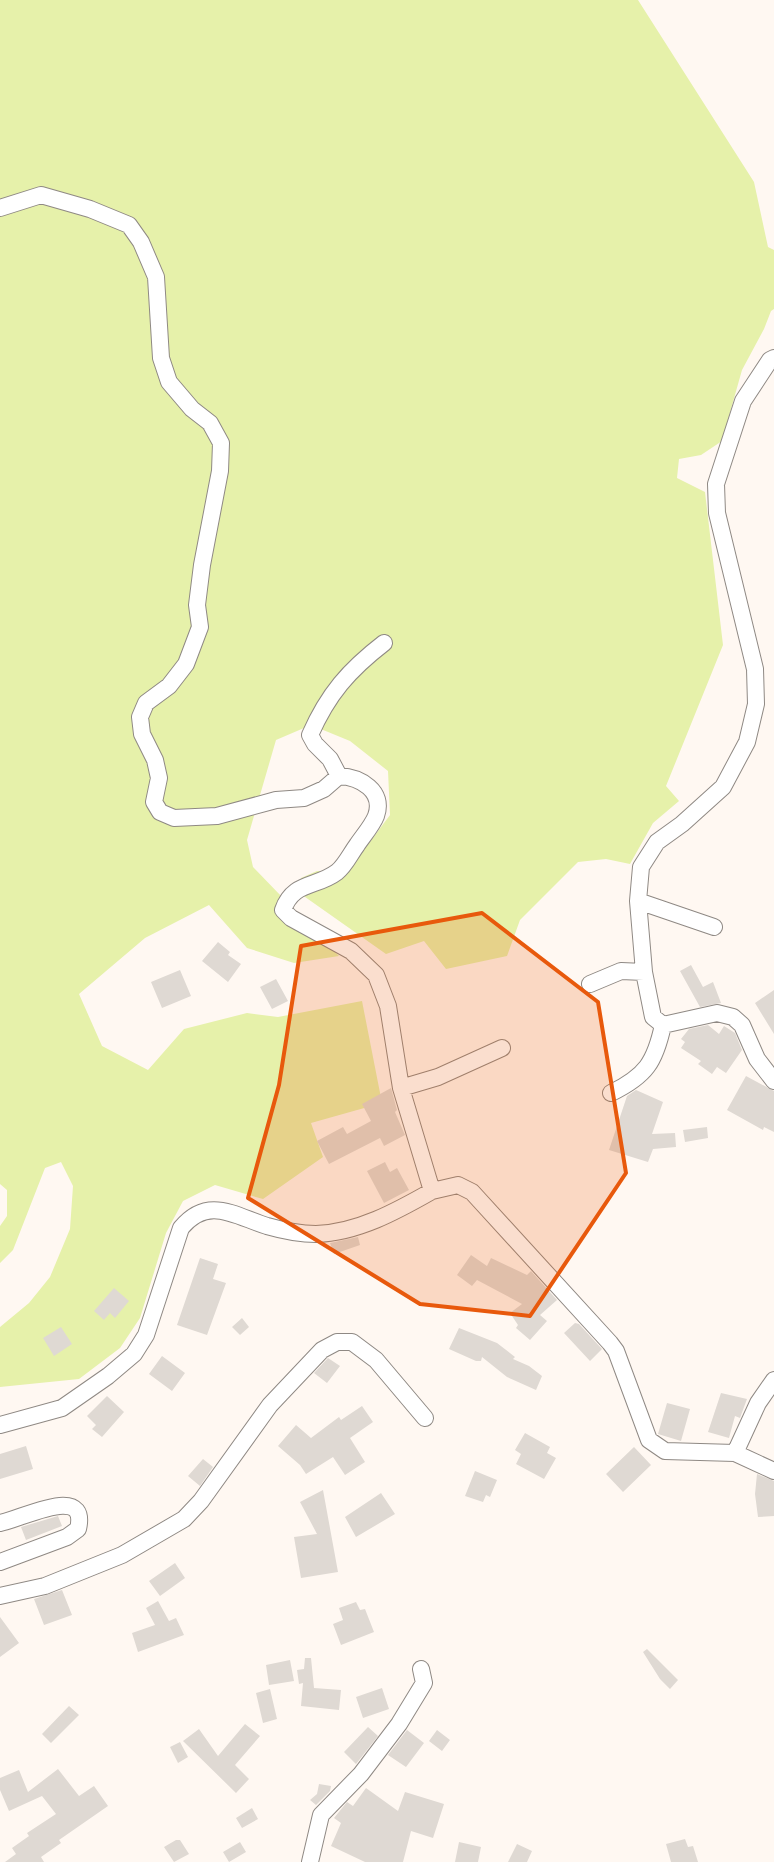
<svg xmlns="http://www.w3.org/2000/svg" width="774" height="1862" viewBox="0 0 774 1862" font-family="'PT Sans Narrow',sans-serif">
<rect width="100%" height="100%" fill="#fff8f2"/>
<path fill="#e6f1aa" d="M 0,0 L 638,0 L 754,182 L 768,247 L 774,250 L 774,309 L 771,311 L 764,329 L 742,370 L 722,441 L 701,455 L 679,459 L 677,478 L 705,492 L 723,645 L 666,786 L 679,801 L 653,823 L 630,864 L 606,859 L 578,862 L 520,920 L 507,956 L 446,969 L 424,941 L 386,954 L 298,892 L 301,878 L 317,871 L 342,871 L 369,843 L 390,815 L 388,771 L 350,741 L 311,725 L 276,740 L 247,840 L 253,867 L 339,956 L 294,963 L 247,948 L 209,905 L 145,938 L 79,994 L 102,1046 L 148,1070 L 184,1029 L 247,1013 L 278,1017 L 362,1001 L 382,1103 L 311,1123 L 323,1157 L 263,1199 L 215,1185 L 183,1201 L 166,1233 L 140,1318 L 120,1348 L 79,1379 L 0,1387 L 0,1327 L 29,1303 L 50,1277 L 70,1229 L 73,1186 L 61,1162 L 45,1168 L 13,1250 L 0,1263 L 0,1226 L 7,1216 L 7,1190 L 0,1184 Z"/>
<path fill="#dfd9d3" d="M 218,942 L 230,952 L 228,955 L 241,964 L 228,982 L 202,961 Z
M 691,965 L 703,987 L 713,982 L 721,1003 L 700,1007 L 680,971 Z
M 180,970 L 191,996 L 162,1008 L 151,982 Z
M 276,979 L 288,1001 L 272,1009 L 260,987 Z
M 774,990 L 774,1034 L 755,1003 Z
M 708,1025 L 719,1034 L 724,1026 L 735,1033 L 742,1050 L 726,1073 L 717,1067 L 712,1074 L 698,1064 L 701,1061 L 681,1048 L 685,1042 L 681,1039 L 689,1029 Z
M 746,1076 L 774,1091 L 774,1132 L 764,1127 L 763,1130 L 727,1110 Z
M 391,1088 L 397,1110 L 395,1112 L 405,1135 L 384,1146 L 380,1138 L 329,1164 L 317,1141 L 343,1127 L 347,1134 L 371,1121 L 362,1104 Z
M 636,1090 L 663,1102 L 652,1134 L 675,1133 L 676,1147 L 653,1149 L 648,1162 L 609,1150 L 627,1096 Z
M 707,1127 L 708,1138 L 685,1142 L 683,1130 Z
M 385,1162 L 390,1172 L 397,1168 L 409,1190 L 384,1203 L 367,1171 Z
M 358,1237 L 360,1245 L 334,1254 L 330,1243 Z
M 471,1255 L 487,1266 L 491,1258 L 527,1275 L 531,1271 L 557,1300 L 540,1315 L 547,1321 L 530,1340 L 516,1328 L 518,1325 L 510,1313 L 522,1304 L 477,1280 L 472,1286 L 457,1275 Z
M 200,1258 L 218,1264 L 213,1279 L 226,1283 L 207,1335 L 177,1325 Z
M 114,1288 L 129,1301 L 115,1318 L 110,1313 L 104,1320 L 94,1311 Z
M 242,1318 L 249,1327 L 240,1335 L 232,1327 Z
M 575,1323 L 579,1324 L 602,1349 L 590,1361 L 564,1333 Z
M 61,1327 L 72,1344 L 54,1356 L 43,1338 Z
M 459,1328 L 497,1343 L 515,1357 L 513,1359 L 529,1366 L 542,1376 L 536,1390 L 507,1377 L 482,1357 L 481,1361 L 476,1361 L 449,1349 Z
M 162,1356 L 185,1373 L 172,1391 L 149,1374 Z
M 328,1358 L 340,1366 L 327,1383 L 314,1373 Z
M 721,1393 L 747,1399 L 740,1418 L 735,1416 L 729,1438 L 708,1432 Z
M 107,1396 L 124,1412 L 102,1437 L 92,1429 L 96,1425 L 87,1416 Z
M 667,1403 L 690,1409 L 681,1441 L 658,1434 Z
M 362,1406 L 373,1422 L 350,1438 L 365,1462 L 345,1475 L 333,1457 L 306,1474 L 300,1465 L 278,1446 L 296,1425 L 311,1438 L 339,1417 L 341,1420 Z
M 525,1433 L 550,1447 L 547,1453 L 556,1458 L 544,1479 L 516,1464 L 521,1454 L 515,1450 Z
M 26,1446 L 33,1469 L 0,1479 L 0,1454 Z
M 634,1447 L 651,1465 L 623,1492 L 606,1474 Z
M 203,1459 L 213,1467 L 200,1486 L 188,1476 Z
M 475,1471 L 497,1480 L 490,1497 L 486,1495 L 483,1502 L 465,1496 Z
M 757,1474 L 774,1481 L 774,1516 L 758,1517 L 755,1494 Z
M 323,1490 L 338,1572 L 301,1578 L 294,1537 L 317,1534 L 300,1502 Z
M 381,1493 L 395,1514 L 356,1537 L 345,1517 Z
M 58,1516 L 62,1526 L 26,1540 L 21,1527 Z
M 175,1563 L 185,1578 L 160,1596 L 149,1581 Z
M 62,1590 L 72,1615 L 44,1625 L 34,1599 Z
M 158,1601 L 169,1621 L 176,1618 L 184,1635 L 138,1652 L 132,1633 L 155,1625 L 146,1608 Z
M 356,1602 L 360,1610 L 365,1609 L 374,1632 L 341,1645 L 333,1624 L 343,1620 L 339,1608 Z
M 0,1617 L 19,1643 L 0,1657 Z
M 647,1649 L 678,1680 L 670,1689 L 660,1679 L 643,1652 Z
M 305,1658 L 311,1658 L 314,1688 L 341,1690 L 339,1710 L 301,1706 L 303,1683 L 299,1684 L 297,1670 L 304,1669 Z
M 290,1660 L 294,1681 L 269,1685 L 266,1665 Z
M 382,1688 L 389,1709 L 363,1718 L 356,1697 Z
M 270,1689 L 277,1719 L 263,1723 L 256,1693 Z
M 69,1706 L 79,1715 L 51,1743 L 42,1734 Z
M 245,1724 L 260,1736 L 235,1765 L 249,1779 L 236,1793 L 183,1741 L 199,1729 L 218,1756 Z
M 368,1727 L 378,1736 L 356,1764 L 344,1752 Z
M 407,1730 L 424,1743 L 406,1767 L 388,1755 Z
M 437,1730 L 450,1740 L 442,1751 L 429,1741 Z
M 180,1742 L 188,1757 L 178,1763 L 170,1747 Z
M 58,1769 L 79,1796 L 94,1786 L 108,1806 L 59,1840 L 61,1843 L 41,1857 L 44,1862 L 5,1862 L 16,1854 L 12,1848 L 29,1836 L 27,1833 L 56,1814 L 42,1796 L 9,1811 L 0,1790 L 0,1778 L 19,1770 L 28,1792 Z
M 319,1784 L 331,1786 L 330,1791 L 316,1805 L 310,1800 L 317,1794 Z
M 366,1788 L 398,1811 L 405,1792 L 444,1804 L 433,1838 L 411,1831 L 403,1862 L 365,1862 L 331,1846 L 341,1823 L 334,1818 L 347,1802 L 353,1806 Z
M 252,1808 L 258,1819 L 242,1828 L 236,1818 Z
M 685,1839 L 688,1847 L 693,1846 L 698,1862 L 671,1862 L 666,1844 Z
M 176,1840 L 180,1840 L 189,1854 L 174,1862 L 164,1847 Z
M 240,1842 L 246,1852 L 229,1862 L 223,1852 Z
M 459,1842 L 481,1847 L 478,1862 L 455,1862 Z
M 517,1844 L 532,1851 L 527,1862 L 508,1862 Z"/>
<g fill="none" stroke-linecap="round" stroke-linejoin="round">
<defs>
<path id="minor" d="M 0,208 L 41,195 L 90,209 L 129,225 L 141,242 L 156,277 L 161,358 L 169,382 L 192,409 L 210,423 L 221,443 L 220,471 L 202,565 L 197,605 L 200,627 L 186,664 L 169,686 L 146,703 L 140,717 L 142,734 L 155,760 L 159,778 L 154,802 L 160,812 L 174,818 L 217,816 L 276,800 L 304,798 L 324,789 L 339,776 C 360,777 385,791 376,816 C 372,826 363,836 357,845 C 351,853 345,866 337,872 C 316,888 293,881 283,910 L 291,918 L 351,951 L 376,975 L 388,1006 L 401,1088 L 432,1191 L 458,1185 L 472,1192 L 610,1343 L 616,1351 L 649,1440 L 665,1451 L 735,1453 L 774,1471
M 774,358 L 770,360 L 743,401 L 716,484 L 717,513 L 755,669 L 756,704 L 747,742 L 723,787 L 682,824 L 657,842 L 641,867 L 638,901 L 644,972 L 653,1017 L 663,1025 L 717,1013 L 733,1017 L 742,1025 L 757,1059 L 774,1081
M 339,776 L 330,759 L 315,744 L 310,735 C 328,694 349,670 384,643
M 638,901 L 714,927
M 590,984 L 621,971 L 644,972
M 401,1088 L 438,1077 L 502,1048
M 611,1093 C 646,1076 655,1062 663,1025
M 0,1425 L 62,1408 L 108,1376 L 134,1354 L 146,1335 L 181,1228 C 208,1195 235,1216 267,1226 C 281,1230 301,1234 316,1234 C 357,1233 397,1211 432,1191
M 735,1453 L 758,1403 L 774,1380
M 0,1523 C 20,1520 89,1482 78,1529 L 67,1537 L 0,1562
M 0,1596 L 45,1586 L 122,1555 L 184,1519 L 201,1501 L 270,1405 L 322,1350 L 337,1342 L 352,1342 L 376,1360 L 425,1418
M 310,1862 L 321,1815 L 361,1774 L 399,1724 L 424,1683 L 421,1669"/>
</defs>
<use href="#minor" stroke="#8f8984" stroke-width="18"/>
<use href="#minor" stroke="#fff" stroke-width="16"/>
</g>
<path fill="#e8590c" fill-opacity="0.2" stroke="#e8590c" stroke-width="4" stroke-linejoin="round" d="M 482,913 L 598,1002 L 626,1173 L 530,1316 L 420,1304 L 248,1198 L 279,1085 L 301,946 Z"/>
</svg>
